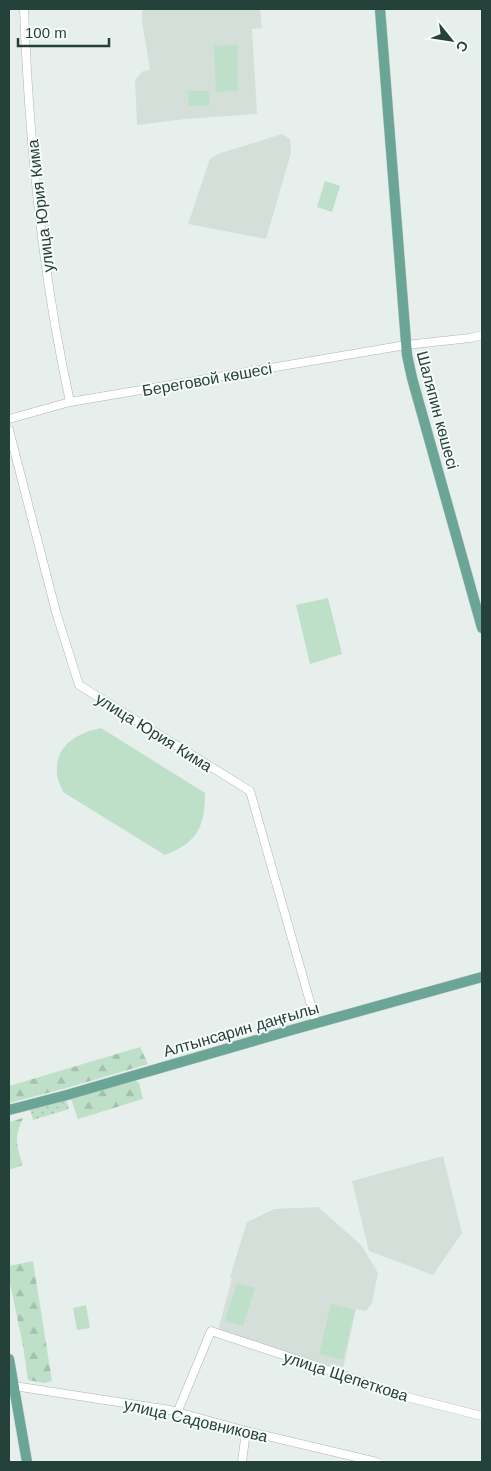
<svg xmlns="http://www.w3.org/2000/svg" width="491" height="1471" viewBox="0 0 491 1471" font-family="Helvetica,sans-serif">
<defs>
<pattern id="grass-dots" width="8" height="8" patternUnits="userSpaceOnUse" patternTransform="scale(1.25)"><rect width="8" height="8" fill="#bfe0c8"/><path d="M2 2h.1M6 6h.1" fill="none" stroke="#a4c1ad" stroke-width="1.8" stroke-linecap="round"/></pattern>
<pattern id="forest-firs" width="22" height="20" patternUnits="userSpaceOnUse" patternTransform="scale(1.25)"><rect width="22" height="20" fill="#bfe0c8"/><path d="M5 1l3.5 6h-7zM16 11l3.5 6h-7z" fill="#a4c1ad"/></pattern>
</defs>
<rect width="100%" height="100%" fill="#e6efeb"/>
<path fill="#d4dfda" d="M 142,9 L 260,9 L 262,28 L 252,29 L 257,114 L 185,119 L 137,125 L 135,80 L 143,71 L 150,70 L 142,21 Z
M 282,134 L 290,139 L 291,153 L 266,239 L 188,224 L 210,159 L 218,154 Z
M 443,1156 L 462,1233 L 433,1275 L 369,1251 L 352,1181 Z
M 318,1207 L 361,1245 L 378,1273 L 372,1303 L 366,1311 L 356,1309 L 343,1369 L 222,1333 L 219,1327 L 232,1278 L 230,1277 L 247,1222 L 274,1209 Z"/>
<path fill="url(#grass-dots)" d="M 66,1100 L 69,1109 L 33,1120 L 30,1109 Z"/>
<path fill="url(#forest-firs)" d="M 140,1047 L 148,1064 L 63,1089 L 9,1103 L 9,1086 Z
M 135,1080 L 139,1083 L 143,1099 L 78,1119 L 71,1099 Z
M 23,1118 C 14,1139 16,1144 23,1165 L 9,1170 L 9,1122 Z
M 33,1261 L 52,1381 L 44,1383 L 28,1380 L 23,1346 L 9,1278 L 9,1266 Z"/>
<path fill="#bfe0c8" d="M 237,45 L 238,90 L 216,92 L 214,46 Z
M 188,91 L 209,91 L 210,105 L 189,106 Z
M 325,181 L 340,186 L 332,212 L 317,207 Z
M 328,598 L 342,654 L 310,664 L 296,605 Z
M 101,728 L 205,793 C 205,827 197,843 165,855 L 63,792 C 61,786 57,779 57,773 C 55,745 77,733 101,728 Z
M 237,1283 L 255,1288 L 243,1326 L 225,1321 Z
M 331,1304 L 355,1310 L 343,1360 L 319,1354 Z
M 86,1305 L 90,1328 L 77,1330 L 73,1308 Z"/>
<g fill="none" stroke-linecap="round" stroke-linejoin="round">
<defs>
<path id="minor" d="M 24,9 C 29,140 42,274 70,402
M 9,419 L 70,402 L 406,345 L 470,338 L 482,335
M 9,430 L 56,612 L 79,685 L 250,791 L 316,1023
M 14,1386 L 170,1410 L 246,1431 L 377,1462
M 177,1413 L 211,1331 L 364,1382 L 391,1393 L 482,1416
M 242,1462 L 246,1431"/>
<path id="major" d="M 380,9 L 407,355 L 412,378 L 482,628
M 9,1110 L 67,1095 L 288,1031 L 482,977
M 9,1359 L 27,1462"/>
</defs>
<use href="#minor" stroke="#a8b8b2" stroke-width="9"/>
<use href="#major" stroke="#c2cac8" stroke-width="11"/>
<use href="#minor" stroke="#fff" stroke-width="8"/>
<use href="#major" stroke="#6aa596" stroke-width="10"/>
</g>
<g text-anchor="middle" stroke-width="4" stroke-linejoin="round" paint-order="stroke">
<g font-size="16" fill="#24423a" stroke="#f7fbf9">
<text transform="translate(40 206) rotate(-97)" y="6">улица Юрия Кима</text>
<text transform="translate(207 379) rotate(-10)" y="6">Береговой көшесі</text>
<text transform="translate(438 410) rotate(75)" y="6">Шаляпин көшесі</text>
<text transform="translate(154 732) rotate(32)" y="6">улица Юрия Кима</text>
<text transform="translate(241 1029) rotate(-16)" y="6">Алтынсарин даңғылы</text>
<text transform="translate(346 1376) rotate(18)" y="6">улица Щепеткова</text>
<text transform="translate(196 1420) rotate(13)" y="6">улица Садовникова</text>
</g>
</g>
<rect width="491" height="1471" fill="none" stroke="#24423a" stroke-width="20"/>
<g transform="translate(451 40) rotate(120)" stroke="#f7fbf9" stroke-width="4" paint-order="stroke">
<path d="M0-4L9 19L0 12L-9 19Z" fill="#24423a"/>
<text y="-8" font-size="14" font-weight="bold" text-anchor="middle" fill="#24423a">С</text>
</g>
<path d="M18 38v8h91v-8" fill="none" stroke="#24423a" stroke-width="2.5"/>
<text x="25" y="38" font-size="15" fill="#24423a" stroke="#f7fbf9" stroke-width="4" paint-order="stroke">100 m</text>
</svg>
